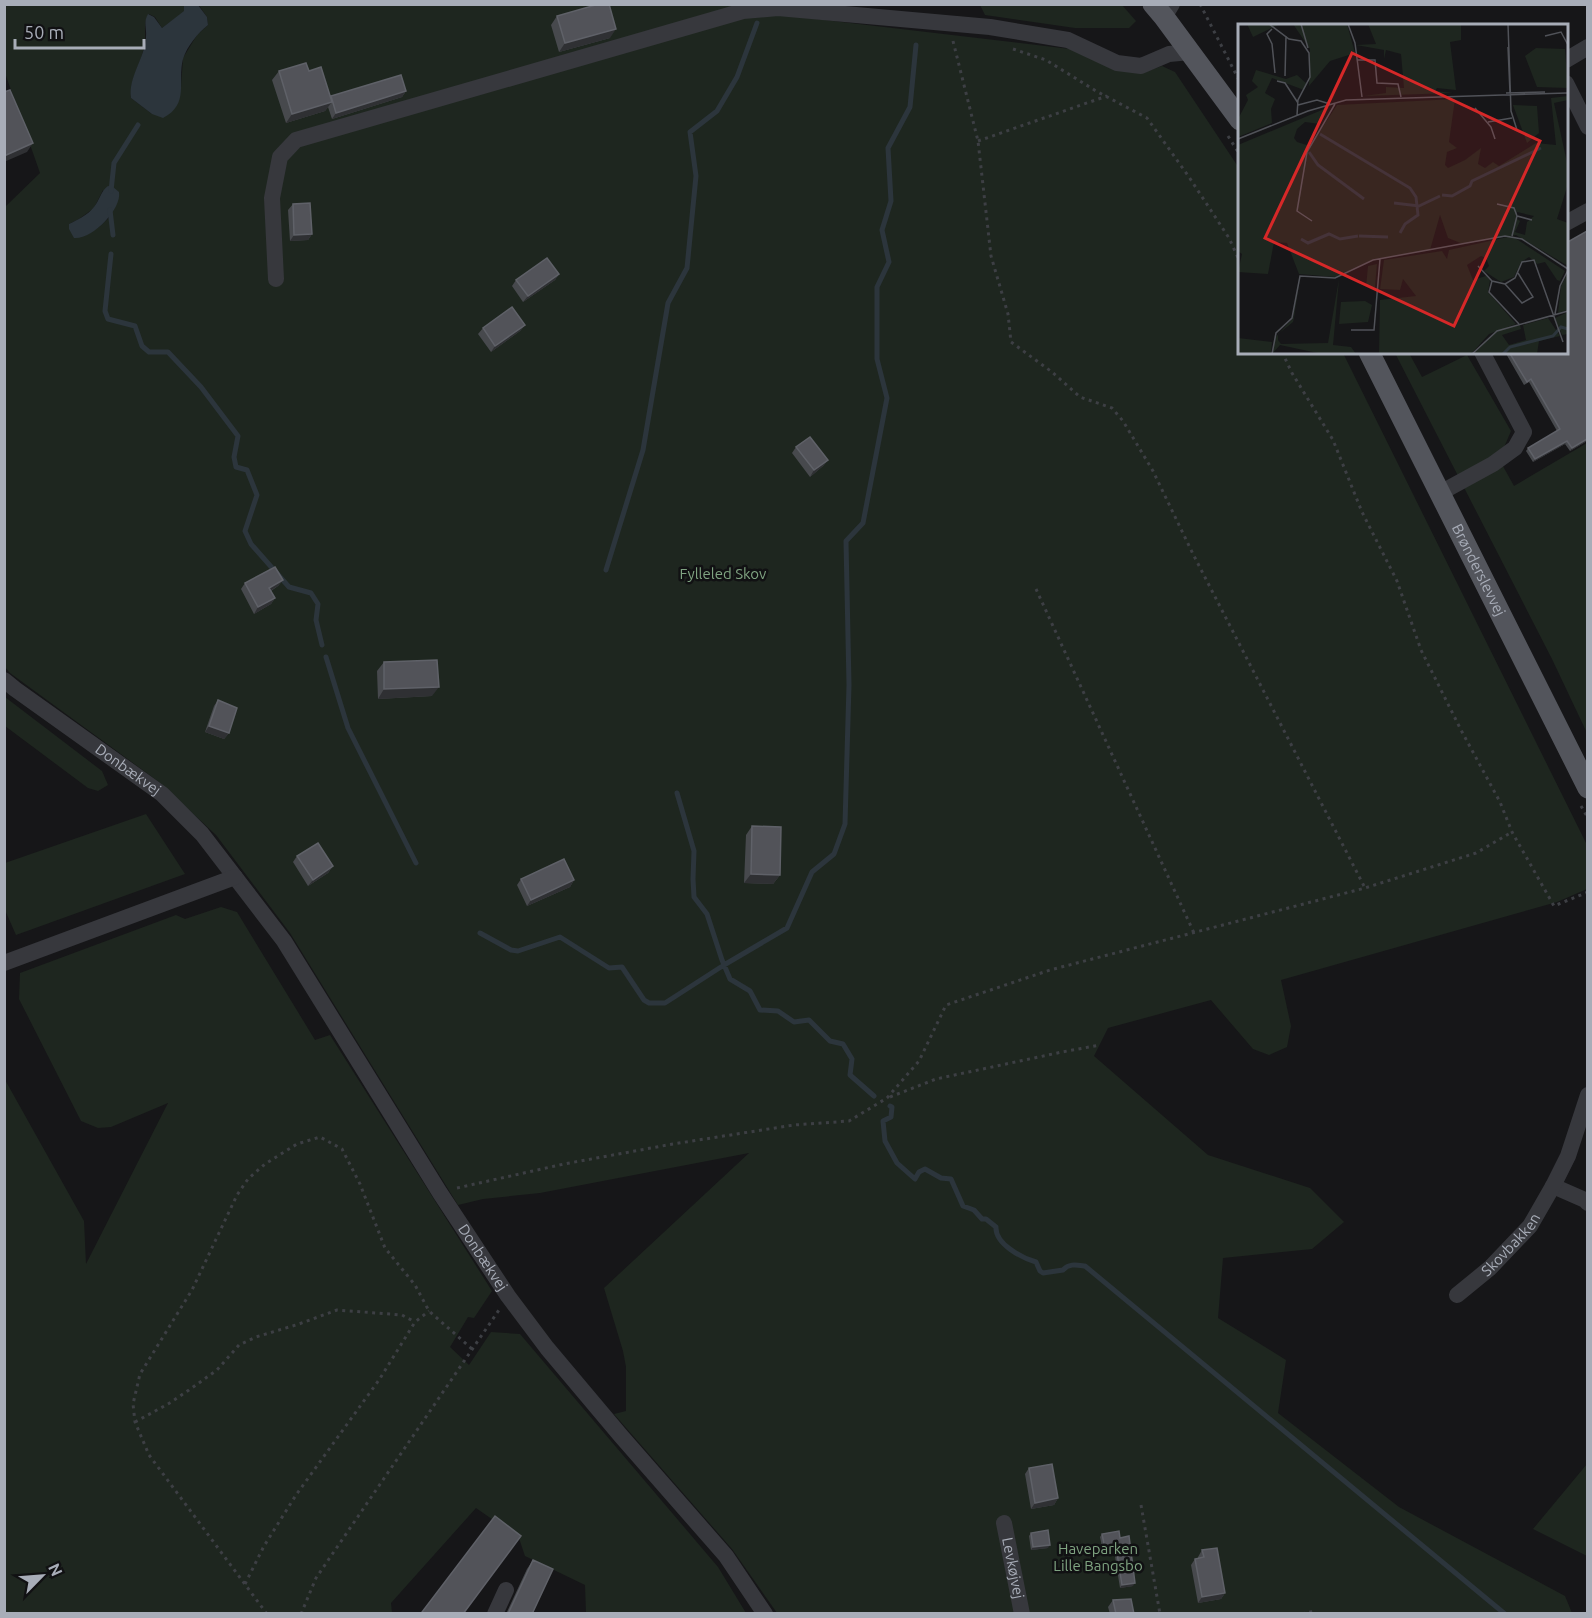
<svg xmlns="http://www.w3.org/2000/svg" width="1592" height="1618" viewBox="0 0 1592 1618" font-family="Ubuntu,sans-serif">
<rect width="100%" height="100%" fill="#161618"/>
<path fill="#1e261f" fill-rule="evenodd" d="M 198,4 L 798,5 L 799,17 L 1070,49 L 1142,73 L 1162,66 L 1175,72 L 1239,168 L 1240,352 L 1343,353 L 1587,845 L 1587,889 L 1557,902 L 1281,980 L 1291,1026 L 1287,1047 L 1269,1055 L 1253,1049 L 1211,1000 L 1108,1028 L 1094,1056 L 1208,1155 L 1310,1188 L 1344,1222 L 1312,1249 L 1223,1258 L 1218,1318 L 1286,1360 L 1278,1413 L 1399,1507 L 1565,1596 L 1572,1613 L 777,1613 L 732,1549 L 614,1414 L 626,1411 L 626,1367 L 623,1351 L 604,1288 L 749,1153 L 540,1193 L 483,1199 L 458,1205 L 290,933 L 216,835 L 159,782 L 10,673 L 5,667 L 5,207 L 40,173 L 5,73 L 4,5 L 184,5 L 185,11 L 162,28 L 155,17 L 149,14 C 142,23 147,36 144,47 C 141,64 129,80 131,98 L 152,114 L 181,87 L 183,58 L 197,35 L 208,25 L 207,17 ZM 103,190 L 111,216 L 100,226 L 88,234 L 69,224 L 79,219 L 94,208 Z
M 980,5 L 1122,5 L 1136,21 L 1129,28 L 1075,28 L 985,15 Z
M 1395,353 L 1409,353 L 1422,377 L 1467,355 L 1511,431 L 1499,459 L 1514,486 L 1587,443 L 1587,733 L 1552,659 Z
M 5,697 L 102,771 L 108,785 L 98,791 L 88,788 L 5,726 Z
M 146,814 L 185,874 L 16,935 L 5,910 L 5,863 Z
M 221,907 L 237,912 L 315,1040 L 330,1035 L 492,1291 L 474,1318 L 468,1317 L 450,1347 L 469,1365 L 491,1332 L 520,1334 L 718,1567 L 746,1613 L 586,1613 L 585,1585 L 525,1556 L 519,1538 L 476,1508 L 391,1603 L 392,1613 L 5,1613 L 4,1078 L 84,1221 L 86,1264 L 168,1103 L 111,1127 L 98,1128 L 81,1121 L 19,999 L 20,973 L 176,915 L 185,919 Z
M 1587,1464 L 1587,1556 L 1533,1529 Z"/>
<path fill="#2c353c" d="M 184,5 L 198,5 L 207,17 L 208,25 C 198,33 187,46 183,59 C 177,82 190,104 163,118 L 152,114 L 131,98 C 128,77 145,58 146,37 C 147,29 143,22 148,14 L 154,17 L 162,28 L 184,11 Z
M 108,186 L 113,187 L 119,192 C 122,209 92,240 74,238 L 69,229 L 69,224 C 77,220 88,215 94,207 C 100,200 100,192 108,186 Z"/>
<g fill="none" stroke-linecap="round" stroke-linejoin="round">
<path stroke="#2c353c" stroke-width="5" d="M 111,191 L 114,163 L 138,125
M 110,210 L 113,235
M 111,254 L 105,311 L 108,319 L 135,326 L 142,346 L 149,352 L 168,352 L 201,387 L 238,436 L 234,457 L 236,467 L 247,470 L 257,495 L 245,531 L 251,544 L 289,587 L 311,593 L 318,604 L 316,620 L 322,645
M 606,570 L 643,450 L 668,303 L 687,268 L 696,176 L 690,132 L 717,111 L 737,77 L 757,23
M 326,657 L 348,728 L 416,863
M 677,793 L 694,851 L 693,879 L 694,897 L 707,914 L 722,960 L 730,979 L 750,991 L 760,1010 L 778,1011 L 794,1022 L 809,1020 L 830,1041 L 843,1044 L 852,1059 L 850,1075 L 874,1096
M 480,933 L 511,950 L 518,951 L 560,937 L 609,968 L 622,967 L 644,1000 L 649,1003 L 665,1003 L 724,965 L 787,928 L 812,872 L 834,854 L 845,824 L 849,685 L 846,541 L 863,523 L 887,398 L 877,359 L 877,287 L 889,262 L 882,230 L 891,201 L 888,148 L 910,107 L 916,45
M 890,1106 L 892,1107 L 891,1117 L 883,1121 L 885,1141 L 897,1163 L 915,1179 L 919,1172 L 925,1169 L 941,1178 L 951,1179 L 963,1206 L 974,1210 L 982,1219 L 986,1219 L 996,1227 C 995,1244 1022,1258 1036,1262 L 1040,1271 L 1043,1273 L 1063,1270 C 1069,1263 1077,1265 1085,1266 L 1505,1614"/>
<path stroke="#3d3f44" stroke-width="3" stroke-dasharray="3 4.5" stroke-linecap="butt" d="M 1200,4 L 1240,82
M 953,41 L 978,141 L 991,256 L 1008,314 L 1011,342 L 1052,372 L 1080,397 L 1112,408 L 1123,421 L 1153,471 L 1193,554 L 1365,888
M 1013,49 L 1046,60 L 1096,91 L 1147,118 L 1189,177 L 1229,238 L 1240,262
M 1228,136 L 1240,155
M 978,141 L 1107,96
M 1282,352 L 1292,373 L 1333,440 L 1362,512 L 1397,581 L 1421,650 L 1461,730 L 1500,802 L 1512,832 L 1554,906 L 1588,892
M 1036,589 L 1194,933
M 1581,806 L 1588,818
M 890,1097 L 936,1079 L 1062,1052 L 1100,1045
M 457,1188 L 564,1164 L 673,1144 L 794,1125 L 849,1121 L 887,1098 L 919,1061 L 946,1005 L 1050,970 L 1365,888 L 1476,853 L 1512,832
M 135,1422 L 168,1404 L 189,1390 L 217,1370 L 239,1345 L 256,1337 L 299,1324 L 337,1310 L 402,1315 L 415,1322
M 1141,1505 L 1160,1614
M 245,1584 L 264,1546 L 296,1495 L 379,1380 L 415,1322 L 429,1311
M 267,1614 L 149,1455 L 135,1422 L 133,1404 L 140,1374 L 192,1290 L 237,1195 L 248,1179 L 265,1164 L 297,1144 L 320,1137 L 342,1149 L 360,1184 L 385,1248 L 415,1285 L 429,1311 L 472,1349
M 301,1614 L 316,1578 L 499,1310
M 1302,1614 L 1315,1611"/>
<g stroke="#37383d" stroke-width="16">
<path d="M 1164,17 L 1172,4"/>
<path d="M 1566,60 L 1588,47"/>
<path d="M 1566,83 L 1588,127"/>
<path d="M 1566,223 L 1588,211"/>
<path d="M 276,279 L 272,198 L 280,157 L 296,140 L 743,11 L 778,8 L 990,27 L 1068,40 L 1117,63 L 1141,66 L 1169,54 L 1190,52"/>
<path d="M 1440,493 L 1493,464 L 1515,448 L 1524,432 L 1482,352"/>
<path id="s1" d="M 4,680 L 15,689 L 162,794 L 202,834 L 284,941 L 440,1193 L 508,1296 L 547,1348 L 621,1436 L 726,1556 L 765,1614"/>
<path d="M 4,963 L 235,877"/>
<path d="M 1553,1186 L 1585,1200 L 1588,1203"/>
<path id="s2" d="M 1457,1295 L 1490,1268 L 1530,1226 L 1553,1186 L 1568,1156 L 1588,1095"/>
<path id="s3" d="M 1004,1523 L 1022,1614"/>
<path d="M 495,1614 L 506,1590"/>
</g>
<g stroke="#53555c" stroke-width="21">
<path d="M 1153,4 L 1164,17 L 1240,120"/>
<path id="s4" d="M 1369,352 L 1588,788"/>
</g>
</g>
<path fill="#47494d" d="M 557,16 L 610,38 L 559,52 L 551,25 Z
M 279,71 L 309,71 L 330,97 L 331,96 L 406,91 L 402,97 L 332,119 L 328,107 L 325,111 L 286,123 L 272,80 Z
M 293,204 L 312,234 L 308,240 L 290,241 L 288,210 Z
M 559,274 L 555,280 L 523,302 L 512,286 L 516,280 Z
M 525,325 L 520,331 L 491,352 L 478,334 L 483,328 Z
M 1505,352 L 1566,352 L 1587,441 L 1570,451 L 1565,444 L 1533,462 L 1526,451 L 1528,448 L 1557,431 L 1529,382 L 1524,385 Z
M 796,447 L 828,460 L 823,466 L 810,477 L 792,453 Z
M 283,580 L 278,586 L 271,591 L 275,598 L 271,604 L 254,614 L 241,589 L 245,583 Z
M 384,662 L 432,696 L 378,699 L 377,671 Z
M 218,700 L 229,733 L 224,739 L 205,732 L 214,706 Z
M 752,826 L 780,875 L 773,884 L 744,883 L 746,835 Z
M 297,856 L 333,866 L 328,873 L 308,886 L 293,862 Z
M 521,879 L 574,880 L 570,887 L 527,906 L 517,885 Z
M 1029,1468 L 1058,1498 L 1054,1505 L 1031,1509 L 1025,1474 Z
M 1031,1533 L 1048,1548 L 1031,1550 L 1029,1536 Z
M 1102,1534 L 1120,1538 L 1133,1586 L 1120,1588 L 1114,1550 L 1103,1552 L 1100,1537 Z
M 1202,1550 L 1225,1593 L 1221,1599 L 1198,1603 L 1191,1565 L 1195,1559 L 1198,1558 L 1198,1557 Z
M 533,1560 L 532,1614 L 506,1614 L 527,1569 Z
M 1113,1600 L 1134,1614 L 1110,1614 L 1108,1607 Z"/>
<path fill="#2f3033" d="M 616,29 L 610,38 L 559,52 L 565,43 Z
M 406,91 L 402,97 L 332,119 L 336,113 Z
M 332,102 L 325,111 L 286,123 L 292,114 Z
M 33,143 L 27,152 L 4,162 L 4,156 Z
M 312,234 L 308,240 L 290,241 L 294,235 Z
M 559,274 L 555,280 L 523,302 L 528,296 Z
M 525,325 L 520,331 L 491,352 L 495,346 Z
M 1587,439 L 1587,441 L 1570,451 L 1572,448 Z
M 1567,441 L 1565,444 L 1533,462 L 1535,459 Z
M 828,460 L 823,466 L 810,477 L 814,470 Z
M 283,580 L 278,586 L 265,594 L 269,588 Z
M 275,598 L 271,604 L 254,614 L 258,607 Z
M 439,687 L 432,696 L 378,699 L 384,689 Z
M 209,726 L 229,733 L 224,739 L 205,732 Z
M 333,866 L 328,873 L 308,886 L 313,880 Z
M 751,874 L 780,875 L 773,884 L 744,883 Z
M 574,880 L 570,887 L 527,906 L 531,900 Z
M 1058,1498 L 1054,1505 L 1031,1509 L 1035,1503 Z
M 1050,1545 L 1048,1548 L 1031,1550 L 1033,1547 Z
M 1116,1547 L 1114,1550 L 1103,1552 L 1105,1549 Z
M 1135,1583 L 1133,1586 L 1120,1588 L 1122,1585 Z
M 1225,1593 L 1221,1599 L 1198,1603 L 1202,1597 Z"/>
<path fill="#525359" stroke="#5f6168" stroke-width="1.5" d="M 599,4 L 609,4 L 616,29 L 565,43 L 557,16 Z
M 306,63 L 309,71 L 321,67 L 332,102 L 292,114 L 279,71 Z
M 401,75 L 406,91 L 336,113 L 331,96 Z
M 10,90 L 33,143 L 4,156 L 4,92 Z
M 310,203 L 312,234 L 294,235 L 293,204 Z
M 1587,231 L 1587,439 L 1572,448 L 1567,441 L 1535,459 L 1528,448 L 1560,429 L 1531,379 L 1527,382 L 1509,352 L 1566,352 L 1566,243 Z
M 547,258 L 559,274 L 528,296 L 516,280 Z
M 512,307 L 525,325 L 495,346 L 483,328 Z
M 810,437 L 828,460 L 814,470 L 796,447 Z
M 275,567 L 283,580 L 269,588 L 275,598 L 258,607 L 245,583 Z
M 437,660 L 439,687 L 384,689 L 384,662 Z
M 218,700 L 237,708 L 229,733 L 209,726 Z
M 752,826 L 781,827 L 780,875 L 751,874 Z
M 318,843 L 333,866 L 313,880 L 297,856 Z
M 564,859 L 574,880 L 531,900 L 521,879 Z
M 1052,1464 L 1058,1498 L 1035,1503 L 1029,1468 Z
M 495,1516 L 521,1536 L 463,1614 L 423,1614 L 422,1612 Z
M 1048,1530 L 1050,1545 L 1033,1547 L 1031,1533 Z
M 1119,1531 L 1120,1538 L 1129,1536 L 1135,1583 L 1122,1585 L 1116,1547 L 1105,1549 L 1102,1534 Z
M 1217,1548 L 1225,1593 L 1202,1597 L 1195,1559 L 1204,1557 L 1202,1550 Z
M 533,1560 L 553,1569 L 532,1614 L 508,1614 Z
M 1131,1599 L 1134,1614 L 1116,1614 L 1113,1600 Z"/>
<g text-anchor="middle" stroke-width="5" stroke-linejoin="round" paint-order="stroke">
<g font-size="15" fill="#a8adb8" stroke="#111113">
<text dy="5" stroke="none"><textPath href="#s4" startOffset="244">Brønderslevvej</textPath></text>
<text dy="5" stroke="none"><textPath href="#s1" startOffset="153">Donbækvej</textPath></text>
<text dy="5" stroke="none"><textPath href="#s2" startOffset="74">Skovbakken</textPath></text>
<text dy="5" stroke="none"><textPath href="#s1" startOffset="760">Donbækvej</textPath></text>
<text dy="5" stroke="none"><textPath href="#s3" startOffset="46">Levkøjvej</textPath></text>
</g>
<g font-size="15" fill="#7fa381" stroke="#111113">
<text x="723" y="579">Fylleled Skov</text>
<text x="1098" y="1554">Haveparken<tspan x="1098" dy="17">Lille Bangsbo</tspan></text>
</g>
</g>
<g transform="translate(1238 24)">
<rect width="330" height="330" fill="#161618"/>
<path d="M 9,0 L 42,0 L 15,13 ZM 55,0 L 109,0 L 117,29 L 92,37 L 71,62 L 72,25 ZM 130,0 L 223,0 L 223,16 L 212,18 L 218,66 L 199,64 L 197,67 L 215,69 L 126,72 L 148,69 L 148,63 L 166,64 L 163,30 L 148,26 L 146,35 L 146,26 L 118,21 L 138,20 ZM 298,24 L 327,25 L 330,64 L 299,63 L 287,32 ZM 18,46 L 48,55 L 59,51 L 69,60 L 66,66 L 34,54 L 27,69 L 37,75 L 33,85 L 34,99 L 0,113 L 0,95 L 10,76 L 8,71 L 20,63 L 14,57 ZM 330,72 L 330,76 L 316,79 L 330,143 L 330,160 L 319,195 L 330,199 L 330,242 L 278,211 L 225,220 L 210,214 L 202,191 L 192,226 L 136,235 L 97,253 L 61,250 L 49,219 L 36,218 L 30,250 L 0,248 L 4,230 L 0,227 L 0,121 L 91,83 L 82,100 L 67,98 L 59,105 L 56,114 L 59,118 L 72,122 L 99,81 L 217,75 L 211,118 L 219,124 L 209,128 L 207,141 L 210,144 L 227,136 L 243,124 L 240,140 L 247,144 L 255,138 L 261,142 L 298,119 L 318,121 L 313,74 ZM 279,188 L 296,192 L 289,198 L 287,211 L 277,208 L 282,197 L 278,194 ZM 275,81 L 299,82 L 301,109 L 289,119 ZM 274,212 L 327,247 L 322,257 L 319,256 L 307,238 L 299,240 L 291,233 L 283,238 L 276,253 L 263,258 L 246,247 L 251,242 L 248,234 L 243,232 L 229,241 L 235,256 L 248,252 L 252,256 L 250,268 L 278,300 L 251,310 L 233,330 L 141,330 L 142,276 L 178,272 L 165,255 L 162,266 L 142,265 L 146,236 L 204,227 L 209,235 L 211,226 ZM 139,240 L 137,263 L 128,263 L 130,242 ZM 330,248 L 330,286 L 320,289 L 323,262 ZM 62,254 L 56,294 L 55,298 L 40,310 L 40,316 L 43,320 L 90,319 L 101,255 L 95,321 L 113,323 L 118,330 L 84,330 L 42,321 L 34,330 L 37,314 L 55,294 ZM 127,277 L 134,281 L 130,298 L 101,300 L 103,278 ZM 330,288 L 330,310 L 324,311 L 317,294 ZM 310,294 L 322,312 L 301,317 L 299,330 L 235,330 L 259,307 L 282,301 L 283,305 L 264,311 L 271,321 L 288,316 L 285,301 ZM 0,314 L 34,318 L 33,330 L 0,330 Z" fill="#1e261f" fill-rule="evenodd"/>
<path fill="none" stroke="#2c353c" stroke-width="3" d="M 82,110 L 172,164 L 178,173 L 180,191 L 167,200 L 162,209M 71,128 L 80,141 L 126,175M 204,171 L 214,172 L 232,162 L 234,157 L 303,124M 156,179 L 181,182 L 202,172M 121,212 L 150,213M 63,215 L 70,219 L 91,210 L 102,215 L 120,212M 265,330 L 272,323 L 315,312 L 323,303 L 330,305"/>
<path fill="none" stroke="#505258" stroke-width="1.5" d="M 31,0 L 51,15 L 63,17 L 71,29 L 72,53 L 60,76 L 59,91M 63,0 L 70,24M 110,0 L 117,19 L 124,73M 270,0 L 273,87 L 279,106M 34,5 L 29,10 L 34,20 L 37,49M 307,12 L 323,8 L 330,21M 270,23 L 272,69M 119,36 L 137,36 L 139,59 L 160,60 L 163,73M 47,52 L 48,12M 39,57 L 47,59 L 60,79M 268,69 L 307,68M 60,81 L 79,76 L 92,80M 237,84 L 253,103 L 257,115M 250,98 L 274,94M 0,115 L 70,87 L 108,76 L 329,69M 259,180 L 276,184 L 279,192M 74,197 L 59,187 L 69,128 L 97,80M 274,212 L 279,192 L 294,196M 240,242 L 254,257 L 267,260M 280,249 L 295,273 L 284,279 L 267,260 L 277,254 L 284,238 L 296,236 L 325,318M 254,257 L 251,268 L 281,300M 317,290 L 322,262 L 330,246M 113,306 L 136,306 L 142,235M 34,330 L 38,309 L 54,294 L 62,252 L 97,254 L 135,236 L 267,212 L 284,215 L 330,245M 234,330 L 259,307 L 330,287"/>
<path fill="#d62828" fill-opacity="0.15" stroke="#d62828" stroke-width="3" d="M 114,29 L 302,117 L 216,302 L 27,214 Z"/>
<rect width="330" height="330" fill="none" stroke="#a8adb8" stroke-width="3"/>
</g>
<rect width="1592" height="1618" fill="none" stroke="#a8adb8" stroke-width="12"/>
<g transform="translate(42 1576) rotate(65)" stroke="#111113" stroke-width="4.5" paint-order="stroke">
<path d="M0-4.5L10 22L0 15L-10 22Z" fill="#a8adb8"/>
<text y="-9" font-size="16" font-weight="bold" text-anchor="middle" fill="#a8adb8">N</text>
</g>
<path d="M15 39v9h129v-9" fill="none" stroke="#a8adb8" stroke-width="3"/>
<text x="24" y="39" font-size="18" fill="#a8adb8" stroke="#111113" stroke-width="4.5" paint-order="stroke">50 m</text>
</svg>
